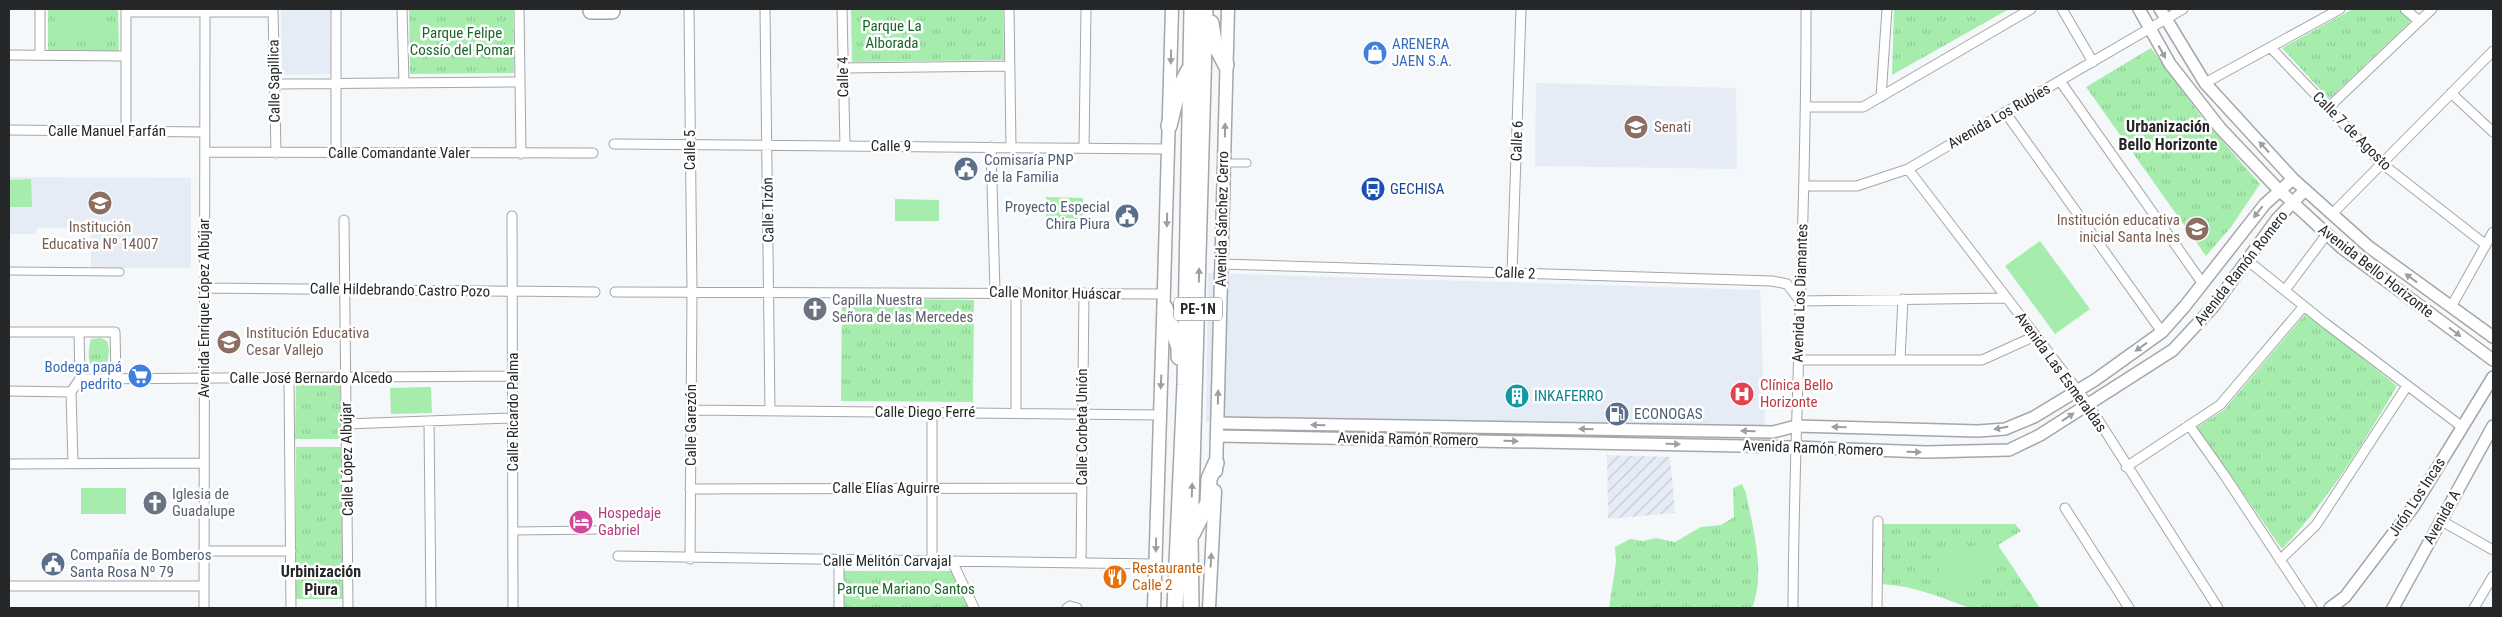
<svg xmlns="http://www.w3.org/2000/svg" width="2502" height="617" viewBox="0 0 2502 617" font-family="'Roboto Condensed',sans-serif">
<defs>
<pattern id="industrial-furrows" width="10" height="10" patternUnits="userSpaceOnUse" patternTransform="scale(1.25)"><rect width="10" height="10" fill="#e5ecf5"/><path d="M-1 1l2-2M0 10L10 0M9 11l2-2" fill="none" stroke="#c4cad2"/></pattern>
<pattern id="grass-tufts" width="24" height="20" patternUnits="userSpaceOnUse" patternTransform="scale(1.25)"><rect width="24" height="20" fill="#a6ecac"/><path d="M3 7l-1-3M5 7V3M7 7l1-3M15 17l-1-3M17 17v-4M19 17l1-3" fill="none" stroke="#8fca94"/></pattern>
</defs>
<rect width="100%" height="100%" fill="#f5f8fa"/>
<path fill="#e5ecf5" d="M 281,9 L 330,9 L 331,74 L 282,75 Z
M 1536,83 L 1736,88 L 1737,169 L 1535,166 Z
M 9,177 L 191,178 L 191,268 L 91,268 L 91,228 L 37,228 L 36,234 L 9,234 Z
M 1208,273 L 1760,290 L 1765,425 L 1206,422 Z"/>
<path fill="url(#industrial-furrows)" d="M 1607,455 L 1670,457 L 1675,513 L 1608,519 Z"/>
<path fill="url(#grass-tufts)" d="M 48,9 L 118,9 L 119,54 L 48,54 Z
M 409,9 L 513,9 L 514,73 L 410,74 Z
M 851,9 L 1003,9 L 1004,60 L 852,62 Z
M 1894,9 L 2009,9 L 1892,75 Z
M 2353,9 L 2398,9 L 2411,21 L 2329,99 L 2282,48 Z
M 2151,48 L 2203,119 L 2260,184 L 2231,227 L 2206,256 L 2086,87 Z
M 842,298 L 974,300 L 973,402 L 841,401 Z
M 2306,313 L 2397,386 C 2363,444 2328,500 2282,549 L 2197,427 L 2224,410 Z
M 101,338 L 107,341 L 109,350 L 107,369 C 86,376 87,354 91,339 Z
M 296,381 L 340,382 L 341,439 L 295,439 Z
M 296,447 L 344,447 L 345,599 L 296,599 Z
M 1742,484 L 1746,493 C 1753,529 1766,573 1752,608 L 1609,608 L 1616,562 L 1615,547 L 1630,539 L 1643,541 L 1656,538 L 1675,542 L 1701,527 L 1721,525 L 1734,517 L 1733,488 Z
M 1882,524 L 2015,524 L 2021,531 L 1998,545 L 2040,608 C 2024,608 1984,612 1970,608 C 1940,597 1914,586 1882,584 Z
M 842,571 L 951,571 L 969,608 L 842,608 Z"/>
<path fill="#a6ecac" d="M 55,14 L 102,14 L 102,42 L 55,41 Z
M 31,179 L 32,207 L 9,207 L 9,180 Z
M 1046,197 L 1083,198 L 1083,219 L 1046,218 Z
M 895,199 L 939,200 L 939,221 L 895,221 Z
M 2040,241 L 2090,309 L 2055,334 L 2005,266 Z
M 431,387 L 432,413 L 391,414 L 390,388 Z
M 81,488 L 126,488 L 126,514 L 81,514 Z
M 1987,541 L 1998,573 L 1946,590 L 1936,558 Z"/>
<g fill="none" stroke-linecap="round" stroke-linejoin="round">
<defs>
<path id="pedestrian" d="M 126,13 L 273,13
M 1224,163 L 1247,163
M 9,271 L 120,272
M 513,531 L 600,530"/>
<path id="minor" d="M 273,9 L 276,153
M 402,9 L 404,83
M 519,9 L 521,154
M 689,9 L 692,292 L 690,559
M 765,9 L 770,411
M 842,9 L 845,146
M 1009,9 L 1011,147
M 2062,9 L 2093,62
M 2405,9 L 2419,21
M 2271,48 L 2380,162 L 2486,245
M 9,55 L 125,56
M 40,55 L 40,9
M 843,68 L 1010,66
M 2060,81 L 2203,284
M 2205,83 L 2340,9
M 274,84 L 520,82
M 2451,93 L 2493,132
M 1881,97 L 1887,9
M 1807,107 L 1863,107 L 2031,9
M 2328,108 L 2432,9
M 2005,112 L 2162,332
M 9,130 L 205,132
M 126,131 L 126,9
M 614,144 L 1168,149
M 991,147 L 995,292
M 1084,148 L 1086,9
M 205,152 L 593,153
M 336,153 L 336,9
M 1908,169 L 2088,404 L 2218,608
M 1804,186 L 1857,186 L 1908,169 L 2183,9
M 2332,214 L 2493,51
M 512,216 L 513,608
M 344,220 L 348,608
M 2247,260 L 2325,323 L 2461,426
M 1221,264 L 1772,281 L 1787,284 L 1800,301 L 2006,298
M 1512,273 L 1521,9
M 204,288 L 595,292
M 2285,290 L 2327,234
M 615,292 L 1165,294
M 1016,292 L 1016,412
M 2451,307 L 2493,232
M 9,332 L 115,332 L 116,379
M 1900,359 L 1903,299
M 1798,360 L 1982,360 L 2035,336
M 289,378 L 291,608
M 80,379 L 513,376
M 9,391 L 71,392
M 691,410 L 1159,415
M 932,412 L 932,561
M 429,421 L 431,608
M 346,424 L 513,418
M 2189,425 L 2225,476 L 2312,608
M 73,463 L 71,392 L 80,379 L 79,332
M 9,464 L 204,463
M 2126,467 L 2220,405 L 2304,306
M 690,489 L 1082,488
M 2065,508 L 2129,608
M 2440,520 L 2493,550
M 204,551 L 291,551
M 618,556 L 1155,564
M 839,560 L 839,608
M 2280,560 L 2316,525 L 2407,386
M 952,561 L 974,608
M 1081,561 L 1084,293
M 9,586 L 204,586
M 204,608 L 205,9
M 1067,608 L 1070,606 L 1077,608
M 1793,608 C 1794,408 1807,209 1806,9
M 1877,608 L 1878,521
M 2474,608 L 2493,576"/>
<path id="tertiary" d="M 2139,9 L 2170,64 L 2220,128 L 2276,187 L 2342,248 L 2493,360
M 2160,9 L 2205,83 L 2293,179 L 2369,247 L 2493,337
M 1217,423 L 1773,432 L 1796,426 L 1978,431 L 2005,429 L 2034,417 L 2095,380 L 2162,332 L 2185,306 L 2265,204 L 2293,179
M 1217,436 L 1795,447 L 1926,452 L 2009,450 L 2040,435 L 2173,350 L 2213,307 L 2277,219 L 2305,190
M 2330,608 L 2345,597 L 2414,506 L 2493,377
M 2393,608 L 2493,426"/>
<path id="secondary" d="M 1216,471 L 1228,9
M 1154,608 C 1160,408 1167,209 1172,9
M 1209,608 L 1215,491"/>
<path id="primary" d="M 591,11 L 612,11"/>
<path id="trunk" d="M 1211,23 L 1214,42 L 1226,65
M 1169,126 L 1177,93 L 1189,70
M 1165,308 L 1179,347 L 1179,357
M 1192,534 L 1208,503 L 1209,479 L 1216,463
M 1175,608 L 1185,385 L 1192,9
M 1191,608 L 1190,537 L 1205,9"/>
</defs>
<use href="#pedestrian" stroke="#a4a6a9" stroke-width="9"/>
<use href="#minor" stroke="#a4a6a9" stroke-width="11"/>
<use href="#tertiary" stroke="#a4a6a9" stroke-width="14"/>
<use href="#secondary" stroke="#a4a6a9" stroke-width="15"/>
<use href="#primary" stroke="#a4a6a9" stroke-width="18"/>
<use href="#trunk" stroke="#a4a6a9" stroke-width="18"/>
<use href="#pedestrian" stroke="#fff" stroke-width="7"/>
<use href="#minor" stroke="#fff" stroke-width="9"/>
<use href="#tertiary" stroke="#fff" stroke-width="11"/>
<use href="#secondary" stroke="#fff" stroke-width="12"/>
<use href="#primary" stroke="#fff" stroke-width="15"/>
<use href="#trunk" stroke="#fff" stroke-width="15"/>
</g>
<defs><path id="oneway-solid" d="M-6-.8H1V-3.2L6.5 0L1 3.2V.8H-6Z" transform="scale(1.25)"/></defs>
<g fill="#9d9e9e">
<use href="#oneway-solid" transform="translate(2162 52) rotate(61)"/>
<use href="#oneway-solid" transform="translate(1171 57) rotate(91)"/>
<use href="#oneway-solid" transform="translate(1225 130) rotate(-89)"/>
<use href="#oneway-solid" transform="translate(2264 147) rotate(-133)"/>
<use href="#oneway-solid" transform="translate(2258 212) rotate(128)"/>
<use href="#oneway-solid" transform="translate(1167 220) rotate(91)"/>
<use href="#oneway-solid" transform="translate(1199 275) rotate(-89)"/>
<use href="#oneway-solid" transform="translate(2411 278) rotate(-144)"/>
<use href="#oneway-solid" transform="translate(2455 332) rotate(37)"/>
<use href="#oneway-solid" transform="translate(2141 347) rotate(144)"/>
<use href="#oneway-solid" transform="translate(1161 382) rotate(93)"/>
<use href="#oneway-solid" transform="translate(1218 397) rotate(-89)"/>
<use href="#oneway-solid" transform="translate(2068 417) rotate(-33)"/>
<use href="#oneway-solid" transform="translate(1318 425) rotate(-179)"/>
<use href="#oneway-solid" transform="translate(1839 427) rotate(-178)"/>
<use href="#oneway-solid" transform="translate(2001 428) rotate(169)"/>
<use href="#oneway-solid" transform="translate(1586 429) rotate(-179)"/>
<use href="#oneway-solid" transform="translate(1748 431) rotate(-179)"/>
<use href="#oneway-solid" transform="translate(1511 441) rotate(1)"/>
<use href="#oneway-solid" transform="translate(1673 444) rotate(1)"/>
<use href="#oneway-solid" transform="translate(1914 452) rotate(2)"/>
<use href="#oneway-solid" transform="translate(1192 490) rotate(-88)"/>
<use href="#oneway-solid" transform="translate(1156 545) rotate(91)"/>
<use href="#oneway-solid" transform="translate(1211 560) rotate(-87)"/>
</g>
<defs>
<symbol id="shop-disc" viewBox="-11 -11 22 22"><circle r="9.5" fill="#3f7fe0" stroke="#fff"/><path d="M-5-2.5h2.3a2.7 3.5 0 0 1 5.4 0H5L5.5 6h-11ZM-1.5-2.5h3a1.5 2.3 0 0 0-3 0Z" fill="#fff"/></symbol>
<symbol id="university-disc" viewBox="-11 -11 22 22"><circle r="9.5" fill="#8d6e63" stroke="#fff"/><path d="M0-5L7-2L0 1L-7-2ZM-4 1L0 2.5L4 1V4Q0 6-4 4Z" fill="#fff"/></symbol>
<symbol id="civic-disc" viewBox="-11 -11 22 22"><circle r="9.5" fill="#5c6f8a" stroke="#fff"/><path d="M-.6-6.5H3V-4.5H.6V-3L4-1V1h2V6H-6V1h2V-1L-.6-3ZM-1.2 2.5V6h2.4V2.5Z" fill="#fff"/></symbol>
<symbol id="bus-disc" viewBox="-11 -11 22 22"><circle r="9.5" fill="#1a4fb4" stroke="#fff"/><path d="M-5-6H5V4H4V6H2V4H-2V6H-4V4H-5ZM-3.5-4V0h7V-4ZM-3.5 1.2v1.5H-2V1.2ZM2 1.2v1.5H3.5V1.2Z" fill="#fff"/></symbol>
<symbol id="school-disc" viewBox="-11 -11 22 22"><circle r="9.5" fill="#8d6e63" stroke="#fff"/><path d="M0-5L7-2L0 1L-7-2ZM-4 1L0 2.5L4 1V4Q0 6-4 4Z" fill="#fff"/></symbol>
<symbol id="church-disc" viewBox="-11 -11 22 22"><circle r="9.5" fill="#6b7280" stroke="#fff"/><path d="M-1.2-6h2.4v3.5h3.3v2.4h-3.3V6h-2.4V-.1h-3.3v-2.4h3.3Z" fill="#fff"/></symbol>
<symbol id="supermarket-disc" viewBox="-11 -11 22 22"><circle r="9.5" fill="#3f7fe0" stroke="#fff"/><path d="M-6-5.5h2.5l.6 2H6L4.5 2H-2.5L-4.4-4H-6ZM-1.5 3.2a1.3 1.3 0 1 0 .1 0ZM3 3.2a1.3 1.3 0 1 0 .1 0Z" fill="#fff"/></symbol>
<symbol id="hospital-disc" viewBox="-11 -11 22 22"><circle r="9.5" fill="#e0444e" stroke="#fff"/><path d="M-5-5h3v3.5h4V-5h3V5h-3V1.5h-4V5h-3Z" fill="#fff"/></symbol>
<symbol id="building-disc" viewBox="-11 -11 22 22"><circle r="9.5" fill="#0f9aa8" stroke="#fff"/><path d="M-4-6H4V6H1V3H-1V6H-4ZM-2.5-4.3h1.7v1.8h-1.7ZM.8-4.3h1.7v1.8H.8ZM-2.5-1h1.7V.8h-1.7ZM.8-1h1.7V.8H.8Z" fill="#fff"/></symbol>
<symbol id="fuel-disc" viewBox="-11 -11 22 22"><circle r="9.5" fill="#5c6f8a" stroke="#fff"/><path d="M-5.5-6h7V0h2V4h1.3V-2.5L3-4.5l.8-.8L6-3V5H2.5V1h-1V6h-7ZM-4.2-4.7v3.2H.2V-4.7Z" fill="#fff"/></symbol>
<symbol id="hotel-disc" viewBox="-11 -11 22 22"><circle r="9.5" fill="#d1479c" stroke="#fff"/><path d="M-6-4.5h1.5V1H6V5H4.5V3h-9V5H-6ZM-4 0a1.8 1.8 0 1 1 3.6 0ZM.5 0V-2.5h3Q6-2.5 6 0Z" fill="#fff"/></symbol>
<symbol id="restaurant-disc" viewBox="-11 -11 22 22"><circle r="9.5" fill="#e8710a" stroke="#fff"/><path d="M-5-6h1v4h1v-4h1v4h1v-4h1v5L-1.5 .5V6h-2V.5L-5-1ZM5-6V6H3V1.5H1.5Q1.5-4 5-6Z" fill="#fff"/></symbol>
</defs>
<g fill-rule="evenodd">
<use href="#shop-disc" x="1361" y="39" width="28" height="28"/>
<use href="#university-disc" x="1622" y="113" width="28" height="28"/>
<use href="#civic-disc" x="952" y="155" width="28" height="28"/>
<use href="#bus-disc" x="1359" y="175" width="28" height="28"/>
<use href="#school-disc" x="86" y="189" width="28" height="28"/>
<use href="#civic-disc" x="1113" y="202" width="28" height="28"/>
<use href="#school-disc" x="2183" y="215" width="28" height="28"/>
<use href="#church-disc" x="801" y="295" width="28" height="28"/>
<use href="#school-disc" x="215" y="328" width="28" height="28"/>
<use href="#supermarket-disc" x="126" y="362" width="28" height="28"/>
<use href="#hospital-disc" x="1728" y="380" width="28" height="28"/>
<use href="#building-disc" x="1503" y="382" width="28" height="28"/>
<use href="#fuel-disc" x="1603" y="400" width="28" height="28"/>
<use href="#church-disc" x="141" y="489" width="28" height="28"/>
<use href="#hotel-disc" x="567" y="508" width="28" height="28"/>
<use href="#civic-disc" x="39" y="550" width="28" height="28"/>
<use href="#restaurant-disc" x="1101" y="563" width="28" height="28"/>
</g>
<g text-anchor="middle" stroke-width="5" stroke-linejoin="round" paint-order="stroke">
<rect fill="#fff" stroke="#676868" stroke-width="1" x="1174" y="297.5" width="48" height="23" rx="4"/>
<g font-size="14" font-weight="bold" fill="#262728">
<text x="1198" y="314">PE-1N</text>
</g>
<g font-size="15" fill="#1a652a" stroke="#fff">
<text x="892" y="31">Parque La<tspan x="892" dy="17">Alborada</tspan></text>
<text x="462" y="38">Parque Felipe<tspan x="462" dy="17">Cossío del Pomar</tspan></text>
<text x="906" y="594">Parque Mariano Santos</text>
</g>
<g font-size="15" fill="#366cbe" stroke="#fff" text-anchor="start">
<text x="1392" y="49">ARENERA<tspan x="1392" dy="17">JAEN S.A.</tspan></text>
<text x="122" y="372" text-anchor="end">Bodega papá<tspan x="122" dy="17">pedrito</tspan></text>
</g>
<g font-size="15" fill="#262728" stroke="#fff">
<text transform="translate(843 77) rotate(-91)" y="5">Calle 4</text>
<text transform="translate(274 81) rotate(-91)" y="5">Calle Sapillica</text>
<text transform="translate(1999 116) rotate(-30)" y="5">Avenida Los Rubíes</text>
<text x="107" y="136">Calle Manuel Farfán</text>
<text transform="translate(2352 131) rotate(45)" y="5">Calle 7 de Agosto</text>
<text transform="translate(1517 141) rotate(-88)" y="5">Calle 6</text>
<text x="891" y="151">Calle 9</text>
<text transform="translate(690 150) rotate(-90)" y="5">Calle 5</text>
<text x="399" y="158">Calle Comandante Valer</text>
<text transform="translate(768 210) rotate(-91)" y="5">Calle Tizón</text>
<text transform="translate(1222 219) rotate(-89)" y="5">Avenida Sánchez Cerro</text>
<text transform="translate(2241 268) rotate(-52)" y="5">Avenida Ramón Romero</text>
<text transform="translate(2376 271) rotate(38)" y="5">Avenida Bello Horizonte</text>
<text transform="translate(1515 273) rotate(2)" y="5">Calle 2</text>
<text transform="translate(400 290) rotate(1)" y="5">Calle Hildebrando Castro Pozo</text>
<text transform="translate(1055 293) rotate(1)" y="5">Calle Monitor Huáscar</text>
<text transform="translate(1800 293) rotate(-88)" y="5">Avenida Los Diamantes</text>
<text transform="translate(204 308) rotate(-90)" y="5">Avenida Enrique López Albújar</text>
<text transform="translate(2061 372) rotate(54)" y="5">Avenida Las Esmeraldas</text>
<text x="311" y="383">Calle José Bernardo Alcedo</text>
<text transform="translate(513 412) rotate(-90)" y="5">Calle Ricardo Palma</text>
<text x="925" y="417">Calle Diego Ferré</text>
<text transform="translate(691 425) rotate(-90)" y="5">Calle Garezón</text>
<text transform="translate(1082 427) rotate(-90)" y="5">Calle Corbeta Unión</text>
<text transform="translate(1408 439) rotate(1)" y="5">Avenida Ramón Romero</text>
<text transform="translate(1813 448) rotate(2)" y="5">Avenida Ramón Romero</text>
<text transform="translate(347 459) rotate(-91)" y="5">Calle López Albújar</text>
<text x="886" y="493">Calle Elías Aguirre</text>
<text transform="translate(2417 497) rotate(-57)" y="5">Jirón Los Incas</text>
<text transform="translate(2442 517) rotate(-61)" y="5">Avenida A</text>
<text x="887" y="566">Calle Melitón Carvajal</text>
</g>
<g font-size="15" fill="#785e54" stroke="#fff" text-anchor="start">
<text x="1654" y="132">Senati</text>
<text x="2180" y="225" text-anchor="end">Institución educativa<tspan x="2180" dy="17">inicial Santa Ines</tspan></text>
<text x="100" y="232" text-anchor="middle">Institución<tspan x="100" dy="17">Educativa Nº 14007</tspan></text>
<text x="246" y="338">Institución Educativa<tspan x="246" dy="17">Cesar Vallejo</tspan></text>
</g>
<g font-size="15" fill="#4e5e75" stroke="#fff" text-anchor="start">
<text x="984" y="165">Comisaría PNP<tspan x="984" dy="17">de la Familia</tspan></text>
<text x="1110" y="212" text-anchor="end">Proyecto Especial<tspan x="1110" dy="17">Chira Piura</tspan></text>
<text x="1634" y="419">ECONOGAS</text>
<text x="70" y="560">Compañía de Bomberos<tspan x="70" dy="17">Santa Rosa Nº 79</tspan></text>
</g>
<g font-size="15" fill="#164399" stroke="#fff" text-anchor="start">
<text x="1390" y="194">GECHISA</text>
</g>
<g font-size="15" fill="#5b616d" stroke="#fff" text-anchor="start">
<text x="832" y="305">Capilla Nuestra<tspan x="832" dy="17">Señora de las Mercedes</tspan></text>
<text x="172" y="499">Iglesia de<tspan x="172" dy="17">Guadalupe</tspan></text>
</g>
<g font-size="15" fill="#be3a42" stroke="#fff" text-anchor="start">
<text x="1760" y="390">Clínica Bello<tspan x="1760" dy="17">Horizonte</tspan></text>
</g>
<g font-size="15" fill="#0d838f" stroke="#fff" text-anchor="start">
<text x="1534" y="401">INKAFERRO</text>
</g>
<g font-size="15" fill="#b23c85" stroke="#fff" text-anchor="start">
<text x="598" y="518">Hospedaje<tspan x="598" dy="17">Gabriel</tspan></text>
</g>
<g font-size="15" fill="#c56008" stroke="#fff" text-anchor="start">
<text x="1132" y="573">Restaurante<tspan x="1132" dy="17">Calle 2</tspan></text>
</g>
<g font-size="16" font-weight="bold" fill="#262728" stroke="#fff">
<text x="2168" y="132">Urbanización<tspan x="2168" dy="18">Bello Horizonte</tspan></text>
<text x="321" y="577">Urbinización<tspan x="321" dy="18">Piura</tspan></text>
</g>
</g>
<rect width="2502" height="617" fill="none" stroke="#262728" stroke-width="20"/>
</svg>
